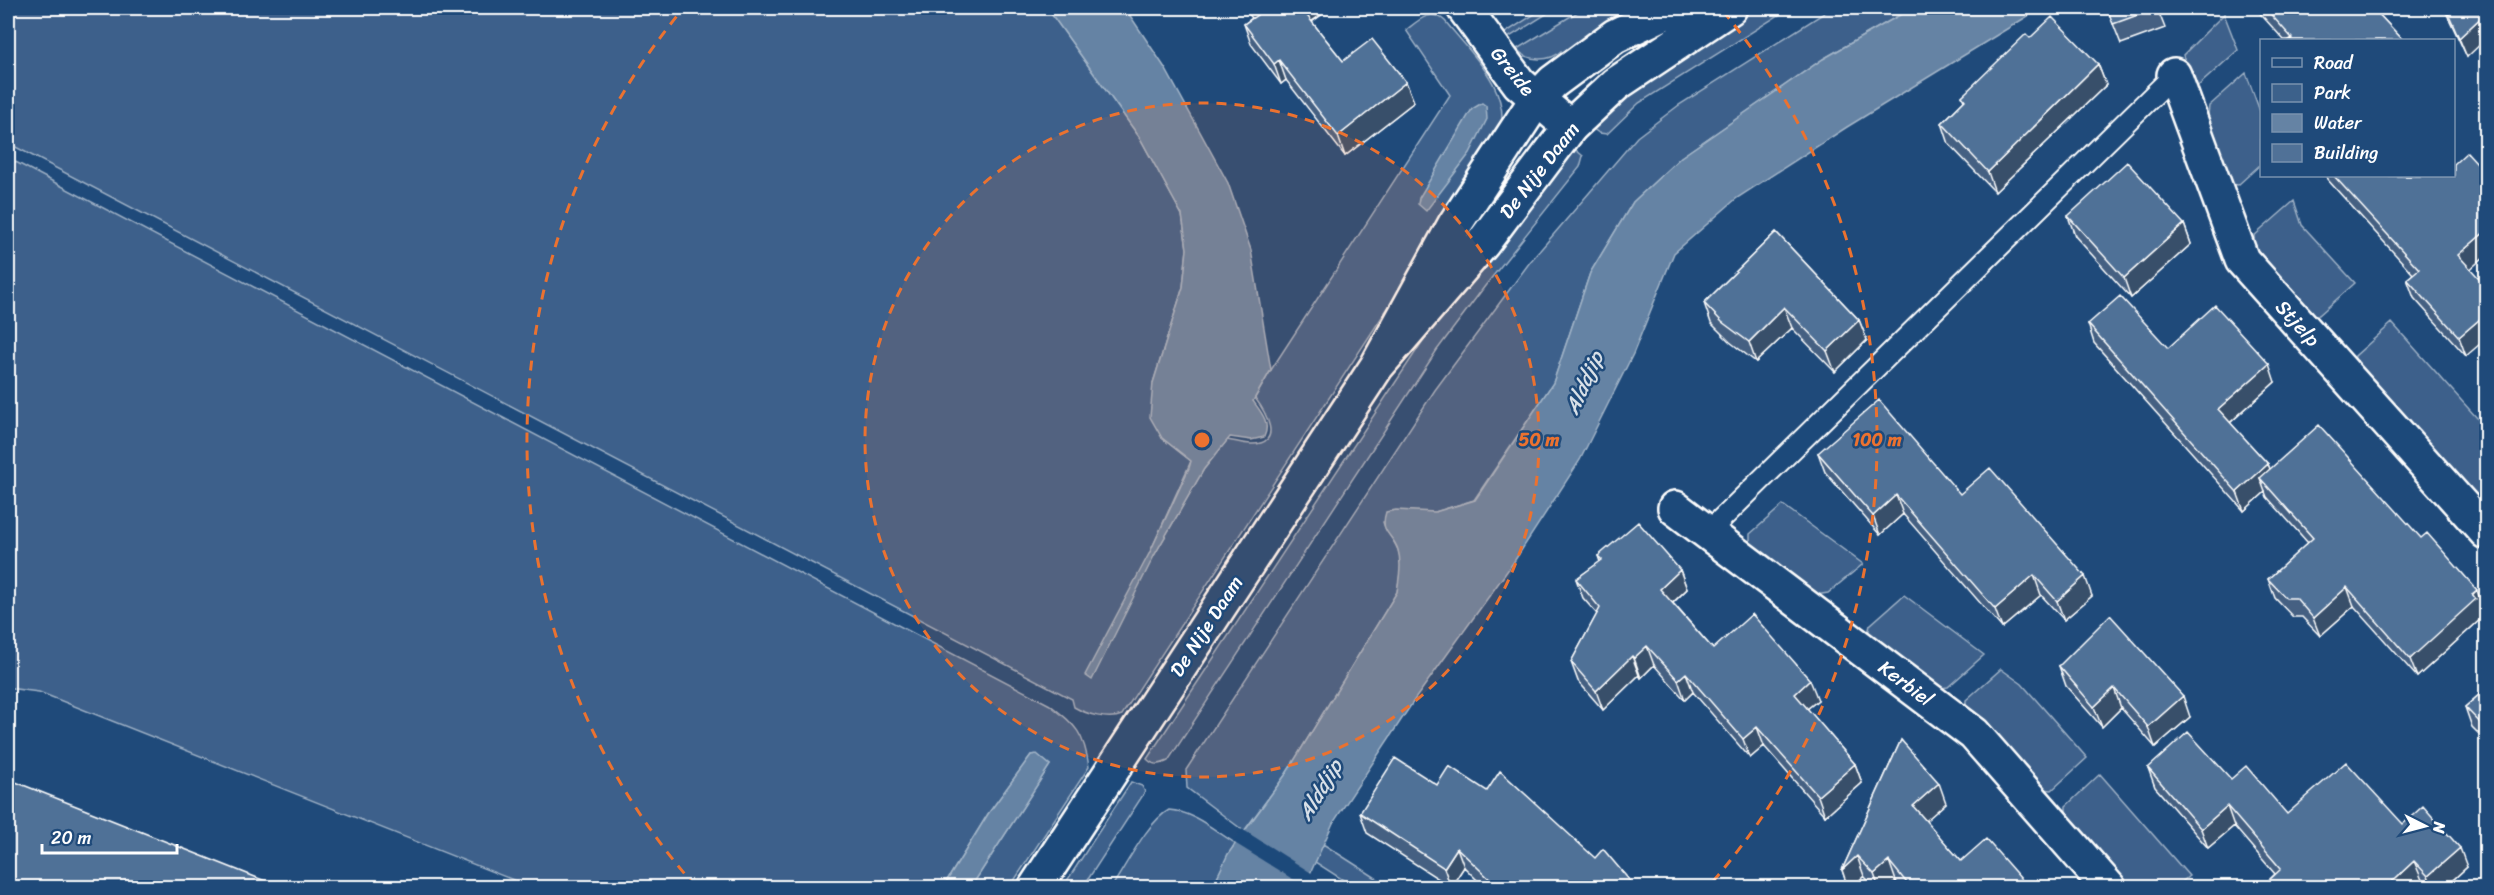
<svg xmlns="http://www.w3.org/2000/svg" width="2494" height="895" viewBox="0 0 2494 895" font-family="Sriracha,sans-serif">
<rect width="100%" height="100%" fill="#1f4a7a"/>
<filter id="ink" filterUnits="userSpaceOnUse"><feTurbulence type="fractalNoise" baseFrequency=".0167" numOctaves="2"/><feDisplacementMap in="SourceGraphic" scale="12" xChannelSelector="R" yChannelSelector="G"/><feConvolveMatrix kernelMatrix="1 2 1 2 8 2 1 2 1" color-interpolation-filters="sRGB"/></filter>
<g filter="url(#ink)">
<path fill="#3c618b" stroke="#9eb0c5" stroke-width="1.5" d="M 8,8 L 1047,8 L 1140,138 L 1182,215 L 1187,249 L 1183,287 L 1153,383 L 1162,438 L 1191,461 L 1150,552 L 1155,554 L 1204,469 L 1227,440 C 1235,441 1243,444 1251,444 C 1285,445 1265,411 1255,398 L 1271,370 L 1450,95 L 1406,30 C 1419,20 1430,8 1445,21 C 1472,55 1512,88 1500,136 L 1122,715 C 1108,721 1086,714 1074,707 L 1072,699 L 8,143 Z
M 1544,8 L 1556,8 L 1508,38 L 1505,33 Z
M 1584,8 L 1636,8 L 1608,23 L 1564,55 L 1561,51 C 1550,62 1527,62 1517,49 Z
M 1754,8 L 1790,8 L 1639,103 L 1607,134 L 1599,133 L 1589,126 L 1631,88 Z
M 1832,8 L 1912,8 L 1823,59 L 1681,157 L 1633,202 L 1590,273 L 1553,383 L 1474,500 L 1435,512 L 1383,522 C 1386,533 1393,538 1397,548 C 1404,561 1399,579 1397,592 L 1286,774 L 1244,831 L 1187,788 L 1186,770 L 1435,390 L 1530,262 L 1637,137 L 1679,105 Z
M 2224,14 L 2238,50 L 2198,86 L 2194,86 L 2183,55 Z
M 2246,73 L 2261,114 L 2261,164 L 2238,185 L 2231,184 L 2207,123 L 2209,106 Z
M 1571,146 L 1583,156 L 1580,167 L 1485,286 L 1437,350 L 1168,761 C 1159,765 1154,766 1147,759 L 1434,324 Z
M 8,158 L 1050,705 C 1076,726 1084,732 1089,767 L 1010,887 L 971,887 L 1050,765 L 1031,755 L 988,814 L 943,887 L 531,887 L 39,692 L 8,688 Z
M 2294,201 L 2302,225 L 2355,283 L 2319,315 L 2313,315 L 2258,254 L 2254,247 L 2254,236 Z
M 2392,323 L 2486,428 L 2486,508 L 2354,362 L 2355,356 Z
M 1783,505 L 1863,564 L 1828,593 L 1816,595 L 1750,545 L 1750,534 Z
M 1904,595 L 1984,655 L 1948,687 L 1940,688 L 1868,634 L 1870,625 Z
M 2001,669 L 2022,684 L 2087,758 L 2052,790 L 2042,789 L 1966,708 L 1966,700 Z
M 2100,774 L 2189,876 L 2176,887 L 2130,887 L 2066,815 L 2066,806 Z
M 1131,782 L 1142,786 L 1145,792 L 1083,887 L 1063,887 Z
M 1169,810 C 1193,811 1215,831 1235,843 L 1212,887 L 1111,888 C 1126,866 1147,822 1169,810 Z
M 1323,844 L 1387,885 L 1385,887 L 1354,887 L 1315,862 Z"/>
<path fill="#6583a4" stroke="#a3b5c8" stroke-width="1.5" d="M 1047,8 L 1125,8 L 1165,68 L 1228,183 L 1251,250 L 1271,370 L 1253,401 C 1261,412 1271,423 1264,437 L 1251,440 L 1230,437 L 1204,469 L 1155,554 L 1092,680 L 1085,675 L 1150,552 L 1189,468 L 1191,461 L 1162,438 L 1150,417 L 1153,383 L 1183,287 L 1187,249 L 1182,215 L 1140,138 Z
M 1912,8 L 2041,8 L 1847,127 L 1737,198 L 1674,253 L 1633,354 L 1580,460 L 1513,563 L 1415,699 L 1333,823 L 1304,887 L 1212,888 L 1228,854 L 1286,774 L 1397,592 C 1399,578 1402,564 1398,550 C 1393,533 1379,534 1386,512 L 1396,510 L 1435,512 L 1475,500 L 1553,383 L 1590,273 L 1633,202 L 1681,157 L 1823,59 Z
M 1482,103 L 1486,106 L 1487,119 L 1470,153 L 1426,211 L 1418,204 L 1419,198 L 1472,109 Z
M 1037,754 L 1050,765 L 971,887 L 943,887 L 988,814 L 1031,755 Z"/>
<path fill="#1f4a7a" d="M 1242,829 L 1313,874 L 1307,888 L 1233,842 Z"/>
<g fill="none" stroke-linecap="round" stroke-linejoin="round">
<defs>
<path id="lane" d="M 1707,533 L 2174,75"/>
<path id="street" d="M 1464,8 L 1519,83 L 1570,127
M 2174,75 L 2242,260 L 2486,532
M 1675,508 L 1974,734 L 2109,888"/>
<path id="secondary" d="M 1674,8 L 1615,36 L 1553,82 L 1536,100 L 1455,224 L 1377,366 L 1483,243 L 1570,127 L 1616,84 L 1730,8
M 1035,888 L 1377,366"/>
</defs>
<use href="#lane" stroke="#fff" stroke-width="24"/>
<use href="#street" stroke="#fff" stroke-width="38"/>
<use href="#secondary" stroke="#fff" stroke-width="38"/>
<use href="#lane" stroke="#1f4a7a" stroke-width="20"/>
<use href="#street" stroke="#1f4a7a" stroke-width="33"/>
<use href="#secondary" stroke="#1f4a7a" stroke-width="33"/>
</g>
<path fill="#456182" stroke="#fff" stroke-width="1.5" d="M 1244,8 L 1331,8 L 1312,22 L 1343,61 L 1406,82 L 1414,102 L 1345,156 L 1286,80 L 1281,84 L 1251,44 L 1244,24 L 1252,18 Z
M 2107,8 L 2157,8 L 2165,28 L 2121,44 Z
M 2255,8 L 2373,8 L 2403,40 L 2284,40 Z
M 2444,8 L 2487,8 L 2467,57 Z
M 2030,38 L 2098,64 L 2106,85 L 1995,192 L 1949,144 L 1942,123 L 1964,101 L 1962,96 Z
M 2487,174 L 2487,254 L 2470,269 L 2466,356 L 2414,298 L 2407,279 L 2413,274 L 2327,179 L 2326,176 L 2454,176 Z
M 2068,216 L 2184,224 L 2191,244 L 2131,298 L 2075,236 Z
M 1776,232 L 1859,320 L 1867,340 L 1835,372 L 1792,328 L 1756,362 L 1730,342 L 1711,323 L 1704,303 Z
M 2088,324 L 2168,348 L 2275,382 L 2230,423 L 2268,464 L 2270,470 L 2483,608 L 2481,610 L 2483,617 L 2417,677 L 2354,606 L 2320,636 L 2302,617 L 2293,617 L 2275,598 L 2268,579 L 2308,543 L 2267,497 L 2265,492 L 2244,511 L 2094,343 Z
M 1818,453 L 1960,494 L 2092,596 L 2064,620 L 2041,595 L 2002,628 L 1903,514 L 1880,535 L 1825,472 Z
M 1598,556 L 1680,570 L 1687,589 L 1673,603 L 1713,649 L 1818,700 L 1807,709 L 1855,764 L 1862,783 L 1825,816 L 1764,746 L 1750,758 L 1693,692 L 1685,700 L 1654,665 L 1641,678 L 1639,675 L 1603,710 L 1578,681 L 1571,662 L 1597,614 L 1583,598 L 1576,579 L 1600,562 Z
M 2059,666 L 2190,717 L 2155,747 L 2121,708 L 2102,727 L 2066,686 Z
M 2487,688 L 2487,742 L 2472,727 L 2465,707 Z
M 1901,740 L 1946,803 L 1925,821 L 1961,861 L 2029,888 L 1901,888 L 1896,881 L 1888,888 L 1875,888 L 1864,876 L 1851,888 L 1848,888 L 1842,870 Z
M 2148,768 L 2231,779 L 2287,814 L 2403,824 L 2467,867 L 2444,888 L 2428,888 L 2422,880 L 2413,888 L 2268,888 L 2266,883 L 2275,874 L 2234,826 L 2208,848 L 2155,787 Z
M 1437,785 L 1487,791 L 1595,858 L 1636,888 L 1485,888 L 1464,867 L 1451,887 L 1367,833 L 1360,813 Z"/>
<path fill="#384f6a" stroke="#fff" stroke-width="1.5" d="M 1300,8 L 1331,8 L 1306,25 Z
M 2487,12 L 2487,38 L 2467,57 L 2459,38 Z
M 1279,60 L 1286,80 L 1281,84 L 1274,64 Z
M 2098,64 L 2106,85 L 1995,192 L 1988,172 Z
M 1406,82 L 1414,102 L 1345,156 L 1338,136 Z
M 2184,224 L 2191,244 L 2131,298 L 2124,278 Z
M 2487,230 L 2487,254 L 2465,274 L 2458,255 Z
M 1784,307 L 1792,328 L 1756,362 L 1749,342 Z
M 2487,313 L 2487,338 L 2466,356 L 2459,337 Z
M 1859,320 L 1867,340 L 1835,372 L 1827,351 Z
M 2269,364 L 2275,382 L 2224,428 L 2218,409 Z
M 2268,464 L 2275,482 L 2260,478 L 2265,492 L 2244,511 L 2237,492 Z
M 1896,495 L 1903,514 L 1880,535 L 1873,516 Z
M 1680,570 L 1687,589 L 1667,608 L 1660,589 Z
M 2034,575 L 2041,595 L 2002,628 L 1995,609 Z
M 2085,576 L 2092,596 L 2064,620 L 2057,601 Z
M 2347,587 L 2354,606 L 2320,636 L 2313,618 Z
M 2477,590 L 2483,608 L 2481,610 L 2483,617 L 2417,677 L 2410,659 Z
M 1647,646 L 1654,665 L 1641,678 L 1634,658 Z
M 1632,656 L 1639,675 L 1603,710 L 1596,691 Z
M 1686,673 L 1693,692 L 1685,700 L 1678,680 Z
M 1810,680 L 1818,700 L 1802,713 L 1795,694 Z
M 2114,688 L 2121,708 L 2102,727 L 2094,707 Z
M 2183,696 L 2190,717 L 2155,747 L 2148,727 Z
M 1757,727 L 1764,746 L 1750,758 L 1743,739 Z
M 1855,764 L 1862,783 L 1825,816 L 1818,796 Z
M 1939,783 L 1946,803 L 1920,826 L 1913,806 Z
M 2227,806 L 2234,826 L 2208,848 L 2201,829 Z
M 1457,848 L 1464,867 L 1451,887 L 1444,868 Z
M 2460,848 L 2467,867 L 2444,888 L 2432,888 L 2428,876 Z
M 1857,856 L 1864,876 L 1851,888 L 1848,888 L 1842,870 Z
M 1889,861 L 1896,881 L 1888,888 L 1879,888 L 1874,874 Z
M 2414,861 L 2422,880 L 2413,888 L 2385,888 Z"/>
<path fill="#507197" stroke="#fff" stroke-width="1.5" d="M 1252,8 L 1301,8 L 1343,61 L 1372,39 L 1406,82 L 1338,136 L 1279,60 L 1274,64 L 1244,24 L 1257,15 Z
M 2107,8 L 2157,8 L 2113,24 Z
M 2265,8 L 2373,8 L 2403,40 L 2289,40 L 2292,38 Z
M 2446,8 L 2487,8 L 2487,12 L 2459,38 Z
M 2052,17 L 2098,64 L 1988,172 L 1942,123 L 1965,100 L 1962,96 L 2026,34 L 2030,38 Z
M 2467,152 L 2487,174 L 2487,230 L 2458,255 L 2487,287 L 2487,313 L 2459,337 L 2407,279 L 2419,269 L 2334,176 L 2454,176 L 2454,164 Z
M 2127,162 L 2184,224 L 2124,278 L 2068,216 Z
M 1776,232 L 1859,320 L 1827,351 L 1784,307 L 1749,342 L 1722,322 L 1704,303 Z
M 2120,296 L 2168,348 L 2215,305 L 2269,364 L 2218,409 L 2268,464 L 2237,492 L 2088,324 Z
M 1879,400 L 1960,494 L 1990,468 L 2085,576 L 2057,601 L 2034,575 L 1995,609 L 1896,495 L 1873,516 L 1818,453 Z
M 2319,425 L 2421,538 L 2427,533 L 2477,590 L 2472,594 L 2476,599 L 2410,659 L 2347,587 L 2313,618 L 2296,598 L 2286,598 L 2268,579 L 2313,538 L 2260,478 Z
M 1638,522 L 1680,570 L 1660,589 L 1713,649 L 1752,614 L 1810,680 L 1795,694 L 1855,764 L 1818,796 L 1757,727 L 1743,739 L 1686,673 L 1678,680 L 1647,646 L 1634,658 L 1632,656 L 1596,691 L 1571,662 L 1600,608 L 1576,579 L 1602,560 L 1598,556 Z
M 2110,615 L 2183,696 L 2148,727 L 2114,688 L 2094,707 L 2059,666 Z
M 2487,688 L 2487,730 L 2465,707 Z
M 2188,732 L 2231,779 L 2246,766 L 2287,814 L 2346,762 L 2403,824 L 2423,806 L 2460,848 L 2428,876 L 2414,861 L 2385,888 L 2270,888 L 2266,883 L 2281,869 L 2227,806 L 2201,829 L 2148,768 Z
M 1901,740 L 1939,783 L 1913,806 L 1961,861 L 1986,839 L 2029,888 L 1911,888 L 1889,861 L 1874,874 L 1857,856 L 1842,870 Z
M 1395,758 L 1437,785 L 1449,766 L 1487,791 L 1500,771 L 1595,858 L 1603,849 L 1636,888 L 1499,888 L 1457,848 L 1444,868 L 1360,813 Z
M 8,779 L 283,888 L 8,888 Z"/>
</g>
<circle cx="1202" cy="440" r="337" fill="#eb7230" fill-opacity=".12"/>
<g fill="none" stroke="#eb7230" stroke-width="3" stroke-dasharray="10 8">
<circle cx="1202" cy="440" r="337"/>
<path d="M696 887A675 675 0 0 1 681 11M1723 11A675 675 0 0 1 1708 887"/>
</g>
<g text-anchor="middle" stroke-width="5" stroke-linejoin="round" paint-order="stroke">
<g font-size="20" fill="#fff" stroke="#1f4a7a">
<text transform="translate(1513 71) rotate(51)" y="7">Greide</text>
<text transform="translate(1539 170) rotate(-52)" y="7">De Nije Daam</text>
<text transform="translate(2298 323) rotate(48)" y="7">Stjelp</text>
<text transform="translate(1206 626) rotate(-57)" y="7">De Nije Daam</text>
<text transform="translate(1906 683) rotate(37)" y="7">Kerbiel</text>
</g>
<g font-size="21" font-style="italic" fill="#d8e0e8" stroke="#1f4a7a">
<text transform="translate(1584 383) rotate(-66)" y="7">Alddjip</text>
<text transform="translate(1320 790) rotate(-59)" y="7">Alddjip</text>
</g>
</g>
<circle cx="1202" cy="440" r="9" fill="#eb7230" stroke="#1f4a7a" stroke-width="3"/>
<g font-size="18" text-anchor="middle" font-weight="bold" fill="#eb7230" stroke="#1f4a7a" stroke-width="5" stroke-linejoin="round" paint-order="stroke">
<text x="1539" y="446">50 m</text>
<text x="1877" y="446">100 m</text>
</g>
<rect width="2494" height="895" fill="none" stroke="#1f4a7a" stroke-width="30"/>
<rect x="15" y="15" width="2464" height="865" fill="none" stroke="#fff" stroke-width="2" filter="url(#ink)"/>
<rect x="2260" y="39" width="195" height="138" fill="#1f4a7a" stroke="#7992af" stroke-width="1.5"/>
<rect x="2272" y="58" width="30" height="9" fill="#1f4a7a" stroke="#7992af" stroke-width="1.5"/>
<text x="2314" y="69" font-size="18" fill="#ffffff">Road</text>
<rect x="2272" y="84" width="30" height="18" fill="#3c618b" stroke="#7992af" stroke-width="1.5"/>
<text x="2314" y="99" font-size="18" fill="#ffffff">Park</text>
<rect x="2272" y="114" width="30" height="18" fill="#6583a4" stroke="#7992af" stroke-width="1.5"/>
<text x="2314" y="129" font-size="18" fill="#ffffff">Water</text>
<rect x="2272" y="144" width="30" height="18" fill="#507197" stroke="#7992af" stroke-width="1.5"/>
<text x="2314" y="159" font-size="18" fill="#ffffff">Building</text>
<g transform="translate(2425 826) rotate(96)" stroke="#1f4a7a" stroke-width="4.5" paint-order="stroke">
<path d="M0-4.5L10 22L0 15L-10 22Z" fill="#ffffff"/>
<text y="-9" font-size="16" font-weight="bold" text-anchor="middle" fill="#ffffff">N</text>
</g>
<path d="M42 844v9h135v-9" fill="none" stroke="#ffffff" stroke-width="3"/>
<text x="51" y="844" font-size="18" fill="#ffffff" stroke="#1f4a7a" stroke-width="4.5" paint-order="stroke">20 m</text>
</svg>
